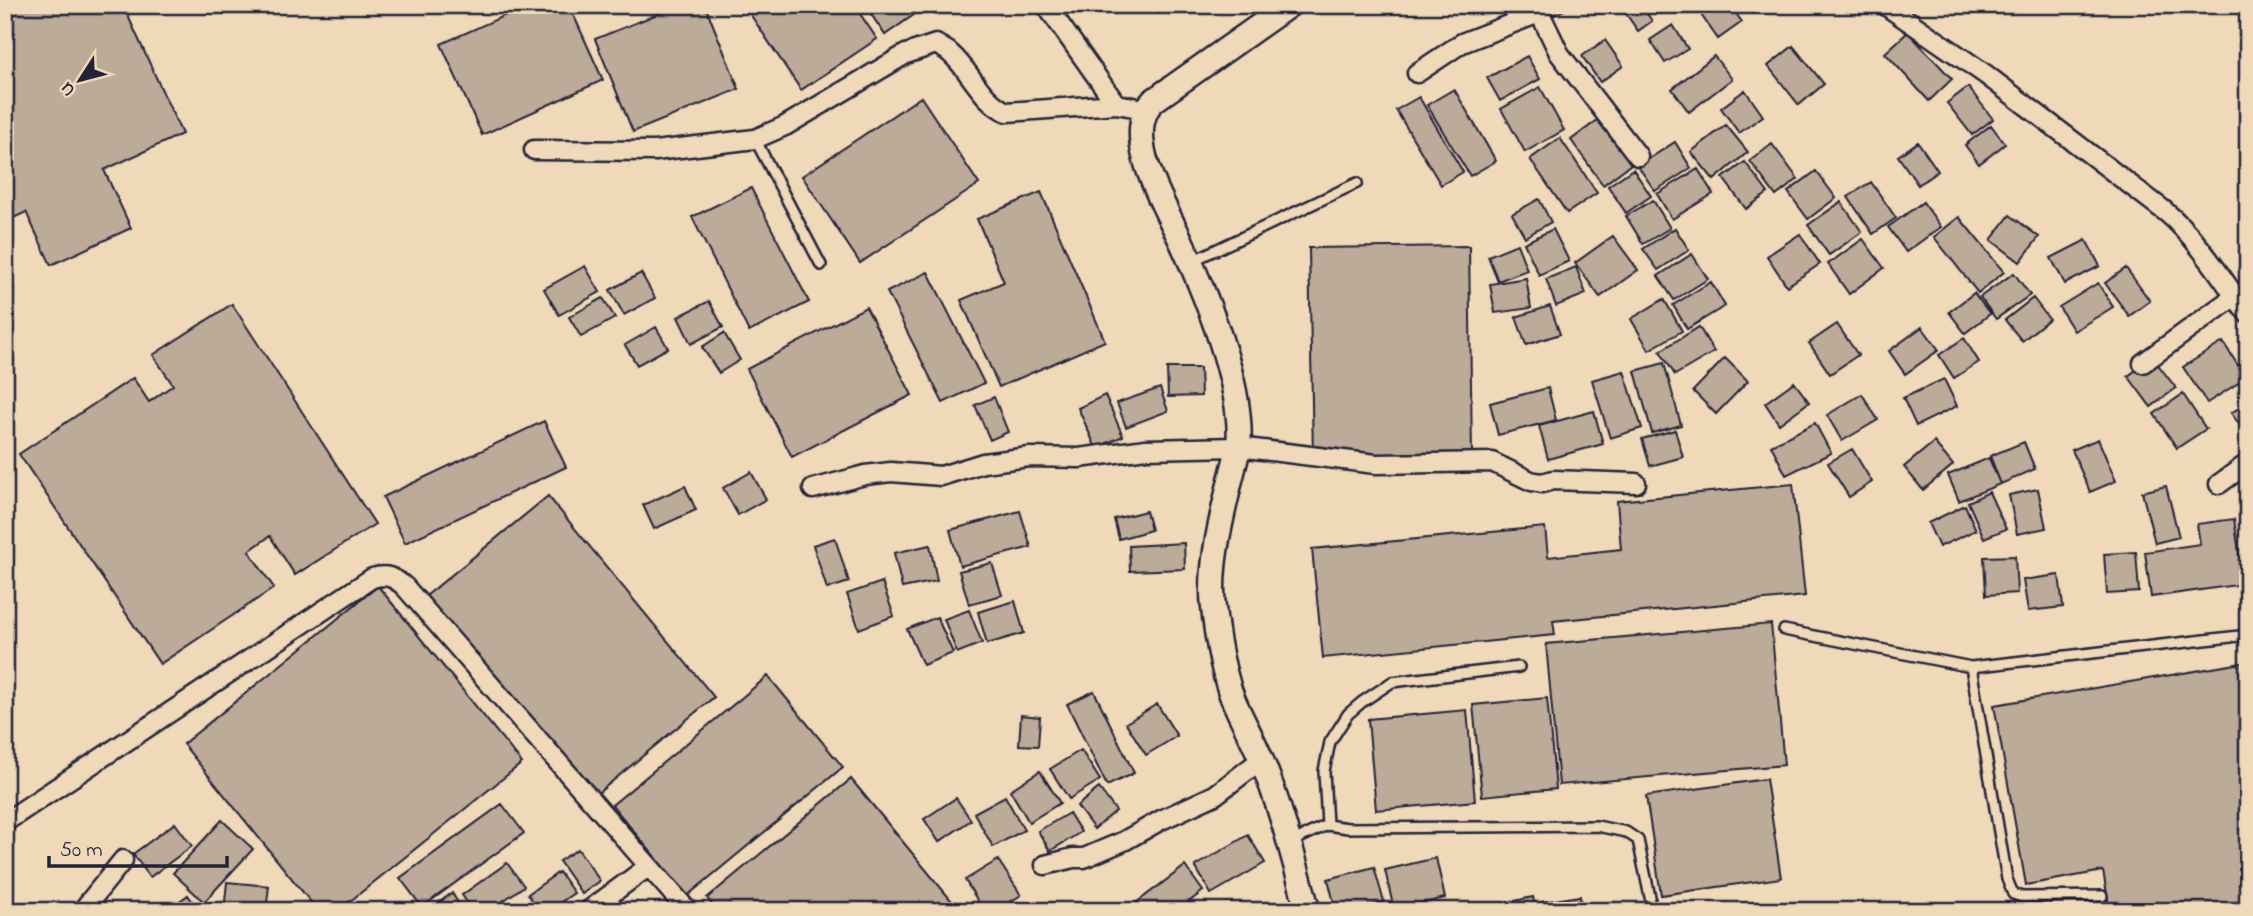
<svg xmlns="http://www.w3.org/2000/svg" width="2253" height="916" viewBox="0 0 2253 916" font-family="'Indie Flower',sans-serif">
<rect width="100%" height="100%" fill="#efd9b8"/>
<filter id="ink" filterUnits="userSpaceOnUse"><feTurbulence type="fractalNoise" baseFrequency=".0143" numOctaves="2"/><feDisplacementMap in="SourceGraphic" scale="14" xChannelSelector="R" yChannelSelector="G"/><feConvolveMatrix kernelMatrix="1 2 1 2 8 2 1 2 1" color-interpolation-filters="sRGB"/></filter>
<g filter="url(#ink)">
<path fill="#bcab99" stroke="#22223b" stroke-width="2" d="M 5,5 L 123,5 L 182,134 L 104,170 L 131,228 L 51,265 L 26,212 L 5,222 Z
M 528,5 L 569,5 L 603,80 L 482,135 L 441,44 Z
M 680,5 L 705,5 L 739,89 L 633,132 L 595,39 Z
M 744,5 L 854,5 L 877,39 L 801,90 Z
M 865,5 L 928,5 L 885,35 Z
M 1547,5 L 1570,5 L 1571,6 L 1553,16 Z
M 1620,5 L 1641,5 L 1652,21 L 1638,31 Z
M 1708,5 L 1730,5 L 1742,22 L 1718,39 L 1699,12 Z
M 1673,25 L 1688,49 L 1665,63 L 1650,40 Z
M 1908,32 L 1952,79 L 1929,101 L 1885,53 Z
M 1605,40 L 1623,66 L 1600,82 L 1582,56 Z
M 1793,46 L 1824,84 L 1799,105 L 1768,66 Z
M 1527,56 L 1540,79 L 1500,101 L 1487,78 Z
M 1714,56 L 1732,79 L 1689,112 L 1672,89 Z
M 1540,87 L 1564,130 L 1525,152 L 1501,109 Z
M 1968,87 L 1993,119 L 1972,135 L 1947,103 Z
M 1454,89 L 1496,161 L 1470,176 L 1427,105 Z
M 1745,90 L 1763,116 L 1739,133 L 1721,108 Z
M 921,97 L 979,184 L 860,263 L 802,176 Z
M 1419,97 L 1463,172 L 1441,185 L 1396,110 Z
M 1599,119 L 1631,164 L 1603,185 L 1571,140 Z
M 1726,125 L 1748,152 L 1714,180 L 1691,152 Z
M 1991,125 L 2005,144 L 1979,164 L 1965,145 Z
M 1560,138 L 1597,193 L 1567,213 L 1530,159 Z
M 1675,142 L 1691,168 L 1655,191 L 1638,166 Z
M 1918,142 L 1938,171 L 1918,185 L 1898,156 Z
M 1772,144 L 1798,179 L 1776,196 L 1750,161 Z
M 1745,162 L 1768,193 L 1746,209 L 1723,178 Z
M 1633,169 L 1651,196 L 1626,213 L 1608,186 Z
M 1698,169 L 1713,194 L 1672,219 L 1657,194 Z
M 1816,171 L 1836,198 L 1808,219 L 1788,192 Z
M 1871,182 L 1896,218 L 1873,234 L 1848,197 Z
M 751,188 L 809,302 L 749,332 L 692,217 Z
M 1041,192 L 1105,341 L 999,387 L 961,300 L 1004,282 L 977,219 Z
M 1539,199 L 1551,222 L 1525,237 L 1512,214 Z
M 1653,200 L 1670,228 L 1643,244 L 1626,216 Z
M 1841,202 L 1862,232 L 1829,255 L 1808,225 Z
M 1923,202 L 1941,227 L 1906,252 L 1888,227 Z
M 2010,215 L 2039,237 L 2020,262 L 1991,240 Z
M 1959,217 L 2004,272 L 1978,293 L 1934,237 Z
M 1675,228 L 1689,250 L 1658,270 L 1643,249 Z
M 1553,229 L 1569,261 L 1539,275 L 1524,243 Z
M 1800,234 L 1820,264 L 1787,286 L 1767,256 Z
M 1613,236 L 1638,270 L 1600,297 L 1575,263 Z
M 1863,239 L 1884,268 L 1849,294 L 1828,264 Z
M 2086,240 L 2100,266 L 2065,284 L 2051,258 Z
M 1517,244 L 1527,270 L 1498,281 L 1488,256 Z
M 1469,246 L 1472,454 L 1313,456 L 1309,248 Z
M 1692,254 L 1708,279 L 1674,300 L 1658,276 Z
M 585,266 L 600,292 L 559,315 L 544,289 Z
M 1576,267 L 1586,294 L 1556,306 L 1546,279 Z
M 2126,268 L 2150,301 L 2129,316 L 2105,283 Z
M 928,272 L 984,383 L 943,403 L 887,292 Z
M 641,273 L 655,298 L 624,315 L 610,290 Z
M 2014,273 L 2030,295 L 1996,319 L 1980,297 Z
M 1526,278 L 1531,308 L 1495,313 L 1490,284 Z
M 1711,282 L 1725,306 L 1687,329 L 1673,305 Z
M 2098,283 L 2113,307 L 2074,331 L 2059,307 Z
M 1974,293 L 1990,314 L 1965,333 L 1949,312 Z
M 603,298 L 615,318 L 581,337 L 569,317 Z
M 2033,298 L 2049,319 L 2022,341 L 2005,320 Z
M 1664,299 L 1682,331 L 1649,350 L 1631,319 Z
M 709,301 L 723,327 L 691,344 L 678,317 Z
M 232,304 L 375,524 L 295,575 L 270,536 L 249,551 L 274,588 L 160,664 L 19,454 L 133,378 L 149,402 L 173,385 L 153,355 Z
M 1550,306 L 1560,334 L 1526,345 L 1516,317 Z
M 866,307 L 912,395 L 792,457 L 747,369 Z
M 1837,324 L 1858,355 L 1830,374 L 1809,343 Z
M 656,327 L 668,348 L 637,365 L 625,345 Z
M 1699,327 L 1714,352 L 1675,375 L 1660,351 Z
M 1922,327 L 1939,350 L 1905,374 L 1889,351 Z
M 724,333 L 740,360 L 719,373 L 702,347 Z
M 1964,338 L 1979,362 L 1954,378 L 1939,355 Z
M 2223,342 L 2246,378 L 2207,403 L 2183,367 Z
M 1725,358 L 1748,381 L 1716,414 L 1693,391 Z
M 2153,358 L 2176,388 L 2151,407 L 2128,376 Z
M 1664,363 L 1681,425 L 1652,433 L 1635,371 Z
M 1167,368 L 1200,368 L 1201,396 L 1168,397 Z
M 1624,371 L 1642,428 L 1610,438 L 1592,380 Z
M 1944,379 L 1957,406 L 1916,426 L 1903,398 Z
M 1794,382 L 1809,402 L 1779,424 L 1765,403 Z
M 1160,388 L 1168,411 L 1126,427 L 1117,403 Z
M 1548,388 L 1556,420 L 1498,435 L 1490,403 Z
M 1862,394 L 1878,420 L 1842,441 L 1827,415 Z
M 2183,394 L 2206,429 L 2177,448 L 2154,414 Z
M 1105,395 L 1123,436 L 1096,448 L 1078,408 Z
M 994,397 L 1008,432 L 990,440 L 975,405 Z
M 2248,402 L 2248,436 L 2231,413 Z
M 1594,411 L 1603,444 L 1548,459 L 1539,426 Z
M 544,421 L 566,467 L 405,543 L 383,497 Z
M 1815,423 L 1831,453 L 1786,475 L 1771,445 Z
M 1675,430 L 1683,457 L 1650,466 L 1642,439 Z
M 2098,439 L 2116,481 L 2090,492 L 2072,450 Z
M 1934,442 L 1953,465 L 1923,490 L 1904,467 Z
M 2024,442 L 2035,469 L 2001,484 L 1990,456 Z
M 1852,449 L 1872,482 L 1849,497 L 1828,463 Z
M 1989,458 L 2000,484 L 1959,501 L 1948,475 Z
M 751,472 L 766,499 L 738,515 L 723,488 Z
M 1793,484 L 1805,596 L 1553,621 L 1555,635 L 1323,658 L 1312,549 L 1545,527 L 1548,557 L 1621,549 L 1617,501 Z
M 685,486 L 696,510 L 654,529 L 643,505 Z
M 2166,486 L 2179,537 L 2155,543 L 2142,492 Z
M 2038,489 L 2046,528 L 2017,534 L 2009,495 Z
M 1989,492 L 2006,529 L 1984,538 L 1968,502 Z
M 548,496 L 714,697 L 592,798 L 426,596 Z
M 1965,505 L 1976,530 L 1939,547 L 1928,523 Z
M 1020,511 L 1031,547 L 960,566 L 950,530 Z
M 1146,511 L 1151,530 L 1119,539 L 1114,519 Z
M 2234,519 L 2244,584 L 2151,597 L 2145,552 L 2200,544 L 2197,524 Z
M 835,538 L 849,582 L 827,589 L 813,545 Z
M 1184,543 L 1185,569 L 1130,571 L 1129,546 Z
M 930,545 L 937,581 L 902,588 L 894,553 Z
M 2136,552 L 2139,592 L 2107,594 L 2104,554 Z
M 2015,556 L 2017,593 L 1986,595 L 1984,557 Z
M 992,563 L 1002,595 L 969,604 L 959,571 Z
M 2059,575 L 2063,607 L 2028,611 L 2023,580 Z
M 882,582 L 894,616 L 859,629 L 847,594 Z
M 378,586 L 522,763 L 338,911 L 318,911 L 183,744 Z
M 1015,601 L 1024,633 L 987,644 L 978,612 Z
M 969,610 L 982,643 L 957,653 L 944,619 Z
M 937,617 L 953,653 L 923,665 L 907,629 Z
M 1771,624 L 1784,765 L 1559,785 L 1546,644 Z
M 2248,662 L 2248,911 L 2110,911 L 2103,871 L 2026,885 L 1994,705 Z
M 768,676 L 843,767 L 687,896 L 612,805 Z
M 1094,691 L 1134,773 L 1107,786 L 1067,704 Z
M 1547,698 L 1556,789 L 1482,796 L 1473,705 Z
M 1157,704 L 1177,736 L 1146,755 L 1126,723 Z
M 1467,710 L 1475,801 L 1376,810 L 1368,719 Z
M 1021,715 L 1040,717 L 1038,746 L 1019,745 Z
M 1081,750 L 1100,780 L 1069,799 L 1050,769 Z
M 1040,771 L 1060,803 L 1029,822 L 1010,790 Z
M 851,779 L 960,911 L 717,911 L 707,898 Z
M 1766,779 L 1781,878 L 1661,895 L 1646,796 Z
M 1099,788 L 1116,811 L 1094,829 L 1077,806 Z
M 1005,796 L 1024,830 L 993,847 L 974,813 Z
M 956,798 L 971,820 L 939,842 L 924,819 Z
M 502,804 L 524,833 L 422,907 L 400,878 Z
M 1069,813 L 1081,832 L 1050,851 L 1038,831 Z
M 222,820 L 253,849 L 204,902 L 173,873 Z
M 175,823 L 192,846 L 150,877 L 133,854 Z
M 1248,835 L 1265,863 L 1211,894 L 1195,866 Z
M 578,849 L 600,881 L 582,894 L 559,861 Z
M 1436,858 L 1445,898 L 1394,910 L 1385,870 Z
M 998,860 L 1021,895 L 996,911 L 984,911 L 965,880 Z
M 507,863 L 524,886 L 489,911 L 473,911 L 462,895 Z
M 1185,866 L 1203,891 L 1177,911 L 1143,911 L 1136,903 Z
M 1374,867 L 1384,902 L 1354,911 L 1336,911 L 1328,879 Z
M 559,872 L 574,893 L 548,911 L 539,911 L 528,894 Z
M 227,882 L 269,886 L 266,911 L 224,911 Z
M 452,893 L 463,911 L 441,911 L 437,904 Z
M 188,895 L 199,911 L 166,911 Z
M 1580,896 L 1582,911 L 1544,911 L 1542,902 Z
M 1533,897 L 1536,911 L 1507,911 L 1505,903 Z"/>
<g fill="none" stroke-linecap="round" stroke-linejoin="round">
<defs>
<path id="service" d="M 755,139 L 821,265
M 1192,261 L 1357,183
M 1784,630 L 1971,667 L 2248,635
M 1971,667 L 2007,879 L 2013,894 L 2022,897 L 2102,896
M 1327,825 L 1324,771 L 1330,742 L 1348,714 L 1362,702 L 1392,682 L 1519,667
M 1291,842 L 1327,825 L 1348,828 L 1597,826 L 1626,832 L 1638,840 L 1650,897"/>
<path id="minor" d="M 1046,5 L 1116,104 L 1145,109
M 1536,5 L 1559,53 L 1638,156
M 1885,5 L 1985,74 L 2166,212 C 2199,240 2222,279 2248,314
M 1417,73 L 1462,43 L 1539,13
M 534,150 L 655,151 L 755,139 L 785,126 L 906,54 L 936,44 C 940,47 946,49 950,53 C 971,71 981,101 1007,112 L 1116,104
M 2143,363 L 2235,296
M 2219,484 L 2248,463
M 813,489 L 865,475 L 891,472 L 941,476 L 983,463 L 1029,457 L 1079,458 L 1146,449 L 1238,447 L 1376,464 L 1492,462 L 1531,481 L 1542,483 L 1553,480 L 1636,483
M 5,822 L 372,578 C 387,574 394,577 405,587 L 688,911
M 1045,865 L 1073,858 L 1084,858 L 1124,841 L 1161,820 L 1215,795 L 1262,759
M 82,911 L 123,860
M 588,911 L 649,866"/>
<path id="tertiary" d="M 1289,5 L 1153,101 C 1120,135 1166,208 1182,243 C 1206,296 1242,382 1239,441 C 1238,454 1233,469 1230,482 C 1221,521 1210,562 1213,603 C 1216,632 1221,663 1230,691 C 1238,714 1252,736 1261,759 C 1281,807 1294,860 1308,911"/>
</defs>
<use href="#service" stroke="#22223b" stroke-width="14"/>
<use href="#minor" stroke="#22223b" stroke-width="23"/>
<use href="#tertiary" stroke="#22223b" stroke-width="28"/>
<use href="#service" stroke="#efd9b8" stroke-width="9"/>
<use href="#minor" stroke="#efd9b8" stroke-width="18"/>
<use href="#tertiary" stroke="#efd9b8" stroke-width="23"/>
</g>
</g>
<rect width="2253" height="916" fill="none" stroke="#efd9b8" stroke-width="28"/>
<rect x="14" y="14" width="2225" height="888" fill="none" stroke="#22223b" stroke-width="2.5" filter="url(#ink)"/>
<g transform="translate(80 80) rotate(234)" stroke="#efd9b8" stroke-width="5" paint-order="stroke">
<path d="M0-5L12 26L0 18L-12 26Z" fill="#22223b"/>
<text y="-10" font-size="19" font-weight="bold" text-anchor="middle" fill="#22223b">U</text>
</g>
<path d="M49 856v10h178v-10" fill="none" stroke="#22223b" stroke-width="3.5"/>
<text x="60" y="856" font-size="21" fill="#22223b" stroke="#efd9b8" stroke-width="5" paint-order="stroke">50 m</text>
</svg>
